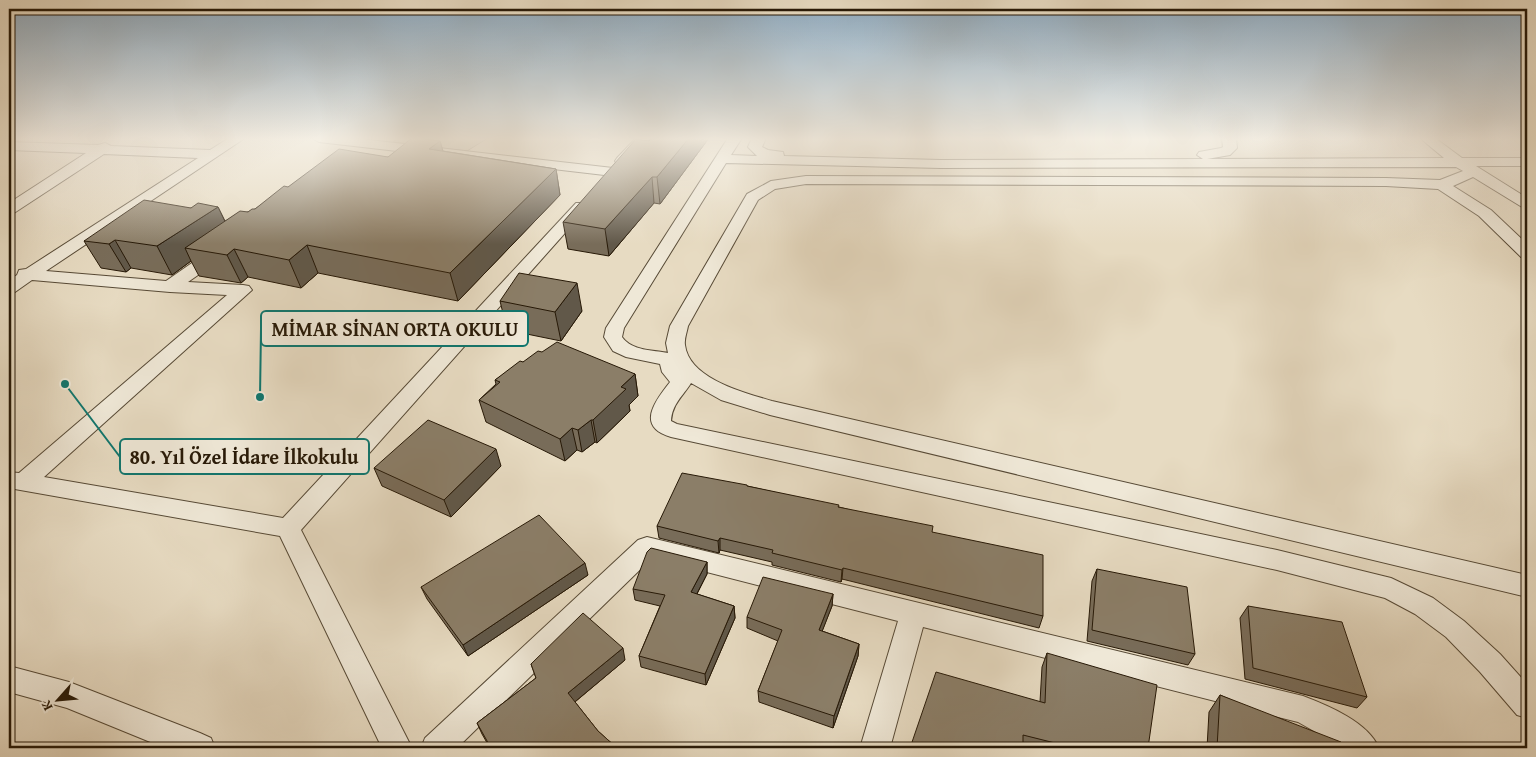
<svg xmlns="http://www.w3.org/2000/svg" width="1536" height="757" viewBox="0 0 1536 757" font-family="'Gentium Book Plus',serif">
<rect width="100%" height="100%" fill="#e7dbc2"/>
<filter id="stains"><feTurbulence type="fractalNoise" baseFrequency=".004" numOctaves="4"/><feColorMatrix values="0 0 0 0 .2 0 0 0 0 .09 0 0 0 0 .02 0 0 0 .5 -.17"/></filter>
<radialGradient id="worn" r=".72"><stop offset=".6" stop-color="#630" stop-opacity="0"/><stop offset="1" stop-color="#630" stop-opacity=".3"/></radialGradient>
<path fill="#c6baa2" stroke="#766a54" d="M 398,138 L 488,138 L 467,151 L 393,142 Z"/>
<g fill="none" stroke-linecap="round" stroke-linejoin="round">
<defs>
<path id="minor" d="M 229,138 L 245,138 L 46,271 L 166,281 L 212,249 L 224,249 L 226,253 L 224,257 L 188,282 L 243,285 L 249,286 L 252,290 L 44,477 L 283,518 L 576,203 L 586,203 L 589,206 L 301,530 L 412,748 L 382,748 L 280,536 L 9,488 L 9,472 L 19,473 L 227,295 L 170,292 L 32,280 L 15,292 L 9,293 L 9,280 L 17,275 L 19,270 L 26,269 L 198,158 L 104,154 L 14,213 L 9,215 L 9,203 L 86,153 L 9,150 L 9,142 L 98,145 L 105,143 L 111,146 L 210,150 Z
M 312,138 L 352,138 L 613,168 L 618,169 L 620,172 L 618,175 L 613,176 L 319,142 Z
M 636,138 L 650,138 L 627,164 L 617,164 L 615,161 L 617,158 Z
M 728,138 L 742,138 L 731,155 L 757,156 L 748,147 L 752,138 L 766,138 L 762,147 L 768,150 L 783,152 L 784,156 L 941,160 L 1203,159 L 1197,155 L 1199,152 L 1221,148 L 1223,147 L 1222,138 L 1236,138 L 1237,148 L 1230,155 L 1207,159 L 1444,158 L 1420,138 L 1435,138 L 1462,158 L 1527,158 L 1527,166 L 1476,166 L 1527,198 L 1527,209 L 1522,207 L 1473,177 L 1453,186 L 1491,210 L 1527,244 L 1527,258 L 1521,257 L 1479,216 L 1438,189 L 1386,186 L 806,184 L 775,189 L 758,200 L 688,326 C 687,332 684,339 685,345 C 689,379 745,393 772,401 L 1527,575 L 1527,597 L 770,415 L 721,400 L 691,383 C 683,396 672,404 671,421 L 677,424 L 1277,550 L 1391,578 L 1433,598 L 1464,621 L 1500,654 L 1527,684 L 1527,718 L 1517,715 L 1480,672 L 1446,637 L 1415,614 L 1385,598 L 1277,570 L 671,437 C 636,427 654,402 670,382 L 662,372 L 660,364 L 626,357 L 613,351 L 604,337 L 606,328 ZM 726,163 L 941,168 L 1456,167 L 1463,171 L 1440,180 L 1386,178 L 806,176 L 771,181 L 747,194 L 670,326 L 666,343 L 668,353 C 653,350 632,351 622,337 L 624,328 Z
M 647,537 L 1303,696 C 1329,706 1368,722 1379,748 L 1344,748 L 1298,722 L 923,627 L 890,748 L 860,748 L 898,621 L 652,558 L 457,748 L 421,748 L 425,738 L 638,540 Z
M 9,666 L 69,682 L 200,733 L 211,738 L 215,748 L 165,748 L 67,708 L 9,692 Z"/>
</defs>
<use href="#minor" stroke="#574a36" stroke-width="2"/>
<use href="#minor" fill="#efe8d7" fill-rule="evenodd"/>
</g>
<path fill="#786c59" stroke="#271907" d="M 652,138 L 709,138 L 660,204 L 654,203 L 609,256 L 568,249 L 563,222 Z
M 440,141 L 443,151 L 556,169 L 560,195 L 458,301 L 318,273 L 301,288 L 248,277 L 241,283 L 199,276 L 191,261 L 172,275 L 131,268 L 126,272 L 101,268 L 84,241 L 191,208 L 218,207 L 225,221 L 255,209 L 288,187 L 388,157 Z
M 500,301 L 582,311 L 561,341 L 507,330 Z
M 523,362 L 635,374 L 638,396 L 629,405 L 630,411 L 597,443 L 595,442 L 582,452 L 577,450 L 565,461 L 486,422 L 479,400 L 496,384 L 495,380 Z
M 501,466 L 451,517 L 382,486 L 374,468 Z
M 747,486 L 839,507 L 932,532 L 1043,616 L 1039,628 L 842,579 L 841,582 L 772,565 L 772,562 L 720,550 L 719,553 L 659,538 L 657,526 Z
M 707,562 L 707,574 L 697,594 L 734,606 L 735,618 L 706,685 L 641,667 L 639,656 L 660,606 L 635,600 L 633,589 Z
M 1097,569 L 1195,654 L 1188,665 L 1087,641 L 1092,581 Z
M 588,575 L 468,656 L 427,599 L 421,587 Z
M 833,594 L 832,606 L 822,631 L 859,644 L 858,656 L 833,728 L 759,702 L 758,691 L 778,641 L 747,628 L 747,617 Z
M 1248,606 L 1367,697 L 1357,708 L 1245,679 L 1240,618 Z
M 1047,653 L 1148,748 L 910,748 L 1040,702 L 1042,667 Z
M 625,660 L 575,702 L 598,731 L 617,748 L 490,748 L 482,734 L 477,723 L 536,678 L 531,664 Z
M 1220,695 L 1340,748 L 1207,748 L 1209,712 Z"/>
<path fill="#615849" stroke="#271907" d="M 689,138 L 709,138 L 660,204 L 657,177 Z
M 440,141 L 447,166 L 429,149 Z
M 556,169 L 560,195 L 458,301 L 450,273 Z
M 652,177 L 654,203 L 609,256 L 605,229 Z
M 218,207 L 231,234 L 185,248 L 191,261 L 172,275 L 157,246 Z
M 115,240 L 131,268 L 126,272 L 109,244 Z
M 307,245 L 318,273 L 301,288 L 289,260 Z
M 234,249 L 248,277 L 241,283 L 227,255 Z
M 577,283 L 582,311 L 561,341 L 555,312 Z
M 635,374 L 638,396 L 629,405 L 630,411 L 597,443 L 593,420 L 621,387 Z
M 591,420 L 595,442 L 582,452 L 578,430 Z
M 572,428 L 577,450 L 565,461 L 560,439 Z
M 496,449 L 501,466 L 451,517 L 444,500 Z
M 720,538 L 720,550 L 719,553 L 718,541 Z
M 707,562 L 707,574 L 692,603 L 691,592 Z
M 585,563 L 588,575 L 468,656 L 463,645 Z
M 843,568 L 842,579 L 841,582 L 842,570 Z
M 833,594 L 832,606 L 818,642 L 819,630 Z
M 734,606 L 735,618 L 706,685 L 705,674 Z
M 859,644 L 858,656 L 833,728 L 834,716 Z
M 623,648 L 625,660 L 571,705 L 568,693 Z"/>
<path fill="#8b7e68" stroke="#271907" d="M 412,138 L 419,138 L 440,141 L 429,149 L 556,169 L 450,273 L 307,245 L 289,260 L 234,249 L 227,255 L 185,248 L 240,211 L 248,212 L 252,209 L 255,209 L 284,186 L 288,187 L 339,149 L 388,157 Z
M 652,138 L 689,138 L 657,177 L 652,177 L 605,229 L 563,222 L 636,139 L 649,141 Z
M 144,200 L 191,208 L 198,203 L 218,207 L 157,246 L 115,240 L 109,244 L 84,241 Z
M 519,273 L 577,283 L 555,312 L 500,301 Z
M 557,342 L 635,374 L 621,387 L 626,389 L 593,420 L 591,420 L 578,430 L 572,428 L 560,439 L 479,400 L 500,382 L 495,380 L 520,361 L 523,362 L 538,351 L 542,352 Z
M 428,420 L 496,449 L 444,500 L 374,468 Z
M 682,473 L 747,485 L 747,486 L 839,505 L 838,507 L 933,526 L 932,532 L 1043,555 L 1043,616 L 843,568 L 842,570 L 772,553 L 773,550 L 720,538 L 718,541 L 657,526 Z
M 539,515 L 585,563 L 463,645 L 421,587 Z
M 651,548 L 707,562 L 691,592 L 734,606 L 705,674 L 639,656 L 665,595 L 633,589 L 647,552 Z
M 1097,569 L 1187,587 L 1195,654 L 1092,630 Z
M 763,577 L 833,594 L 819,630 L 859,644 L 834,716 L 758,691 L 782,630 L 747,617 Z
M 1248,606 L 1342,622 L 1367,697 L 1253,668 Z
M 583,613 L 623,648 L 568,693 L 598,731 L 617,748 L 491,748 L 477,723 L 536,678 L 531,664 Z
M 1047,653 L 1157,685 L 1148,748 L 1075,748 L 1023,735 L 1023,748 L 910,748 L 936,672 L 1045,703 Z
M 1220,695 L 1341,742 L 1340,748 L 1217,748 Z"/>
<linearGradient id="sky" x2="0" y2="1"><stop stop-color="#8da9bf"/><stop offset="0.57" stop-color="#f4efe4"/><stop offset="1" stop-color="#f4efe4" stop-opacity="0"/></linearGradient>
<rect width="1536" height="244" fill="url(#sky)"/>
<path fill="none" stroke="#0f766e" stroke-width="2" d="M260 397L261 329M65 384L120 457"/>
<g fill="#0f766e" stroke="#efe8d7" stroke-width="2">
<circle cx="260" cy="397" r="5"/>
<circle cx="65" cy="384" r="5"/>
</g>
<g fill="#efe8d7" stroke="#0f766e" stroke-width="2">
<rect x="261" y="311" width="267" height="35" rx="5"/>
<rect x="120" y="439" width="249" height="35" rx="5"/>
</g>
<g font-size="20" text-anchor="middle" font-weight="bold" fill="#271907">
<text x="395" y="336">MİMAR SİNAN ORTA OKULU</text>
<text x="244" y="464">80. Yıl Özel İdare İlkokulu</text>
</g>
<rect width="1536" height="757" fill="none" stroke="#e7dbc2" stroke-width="30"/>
<rect x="10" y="10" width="1516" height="737" fill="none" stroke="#271907" stroke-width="2.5"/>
<rect x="15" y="15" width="1506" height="727" fill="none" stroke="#271907"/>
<g transform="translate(58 700) rotate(243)" stroke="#efe8d7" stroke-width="4" paint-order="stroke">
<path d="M0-4L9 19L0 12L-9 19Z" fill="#271907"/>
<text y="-8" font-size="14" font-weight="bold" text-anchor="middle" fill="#271907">K</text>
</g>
<rect width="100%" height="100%" filter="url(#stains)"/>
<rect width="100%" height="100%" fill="url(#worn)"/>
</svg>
